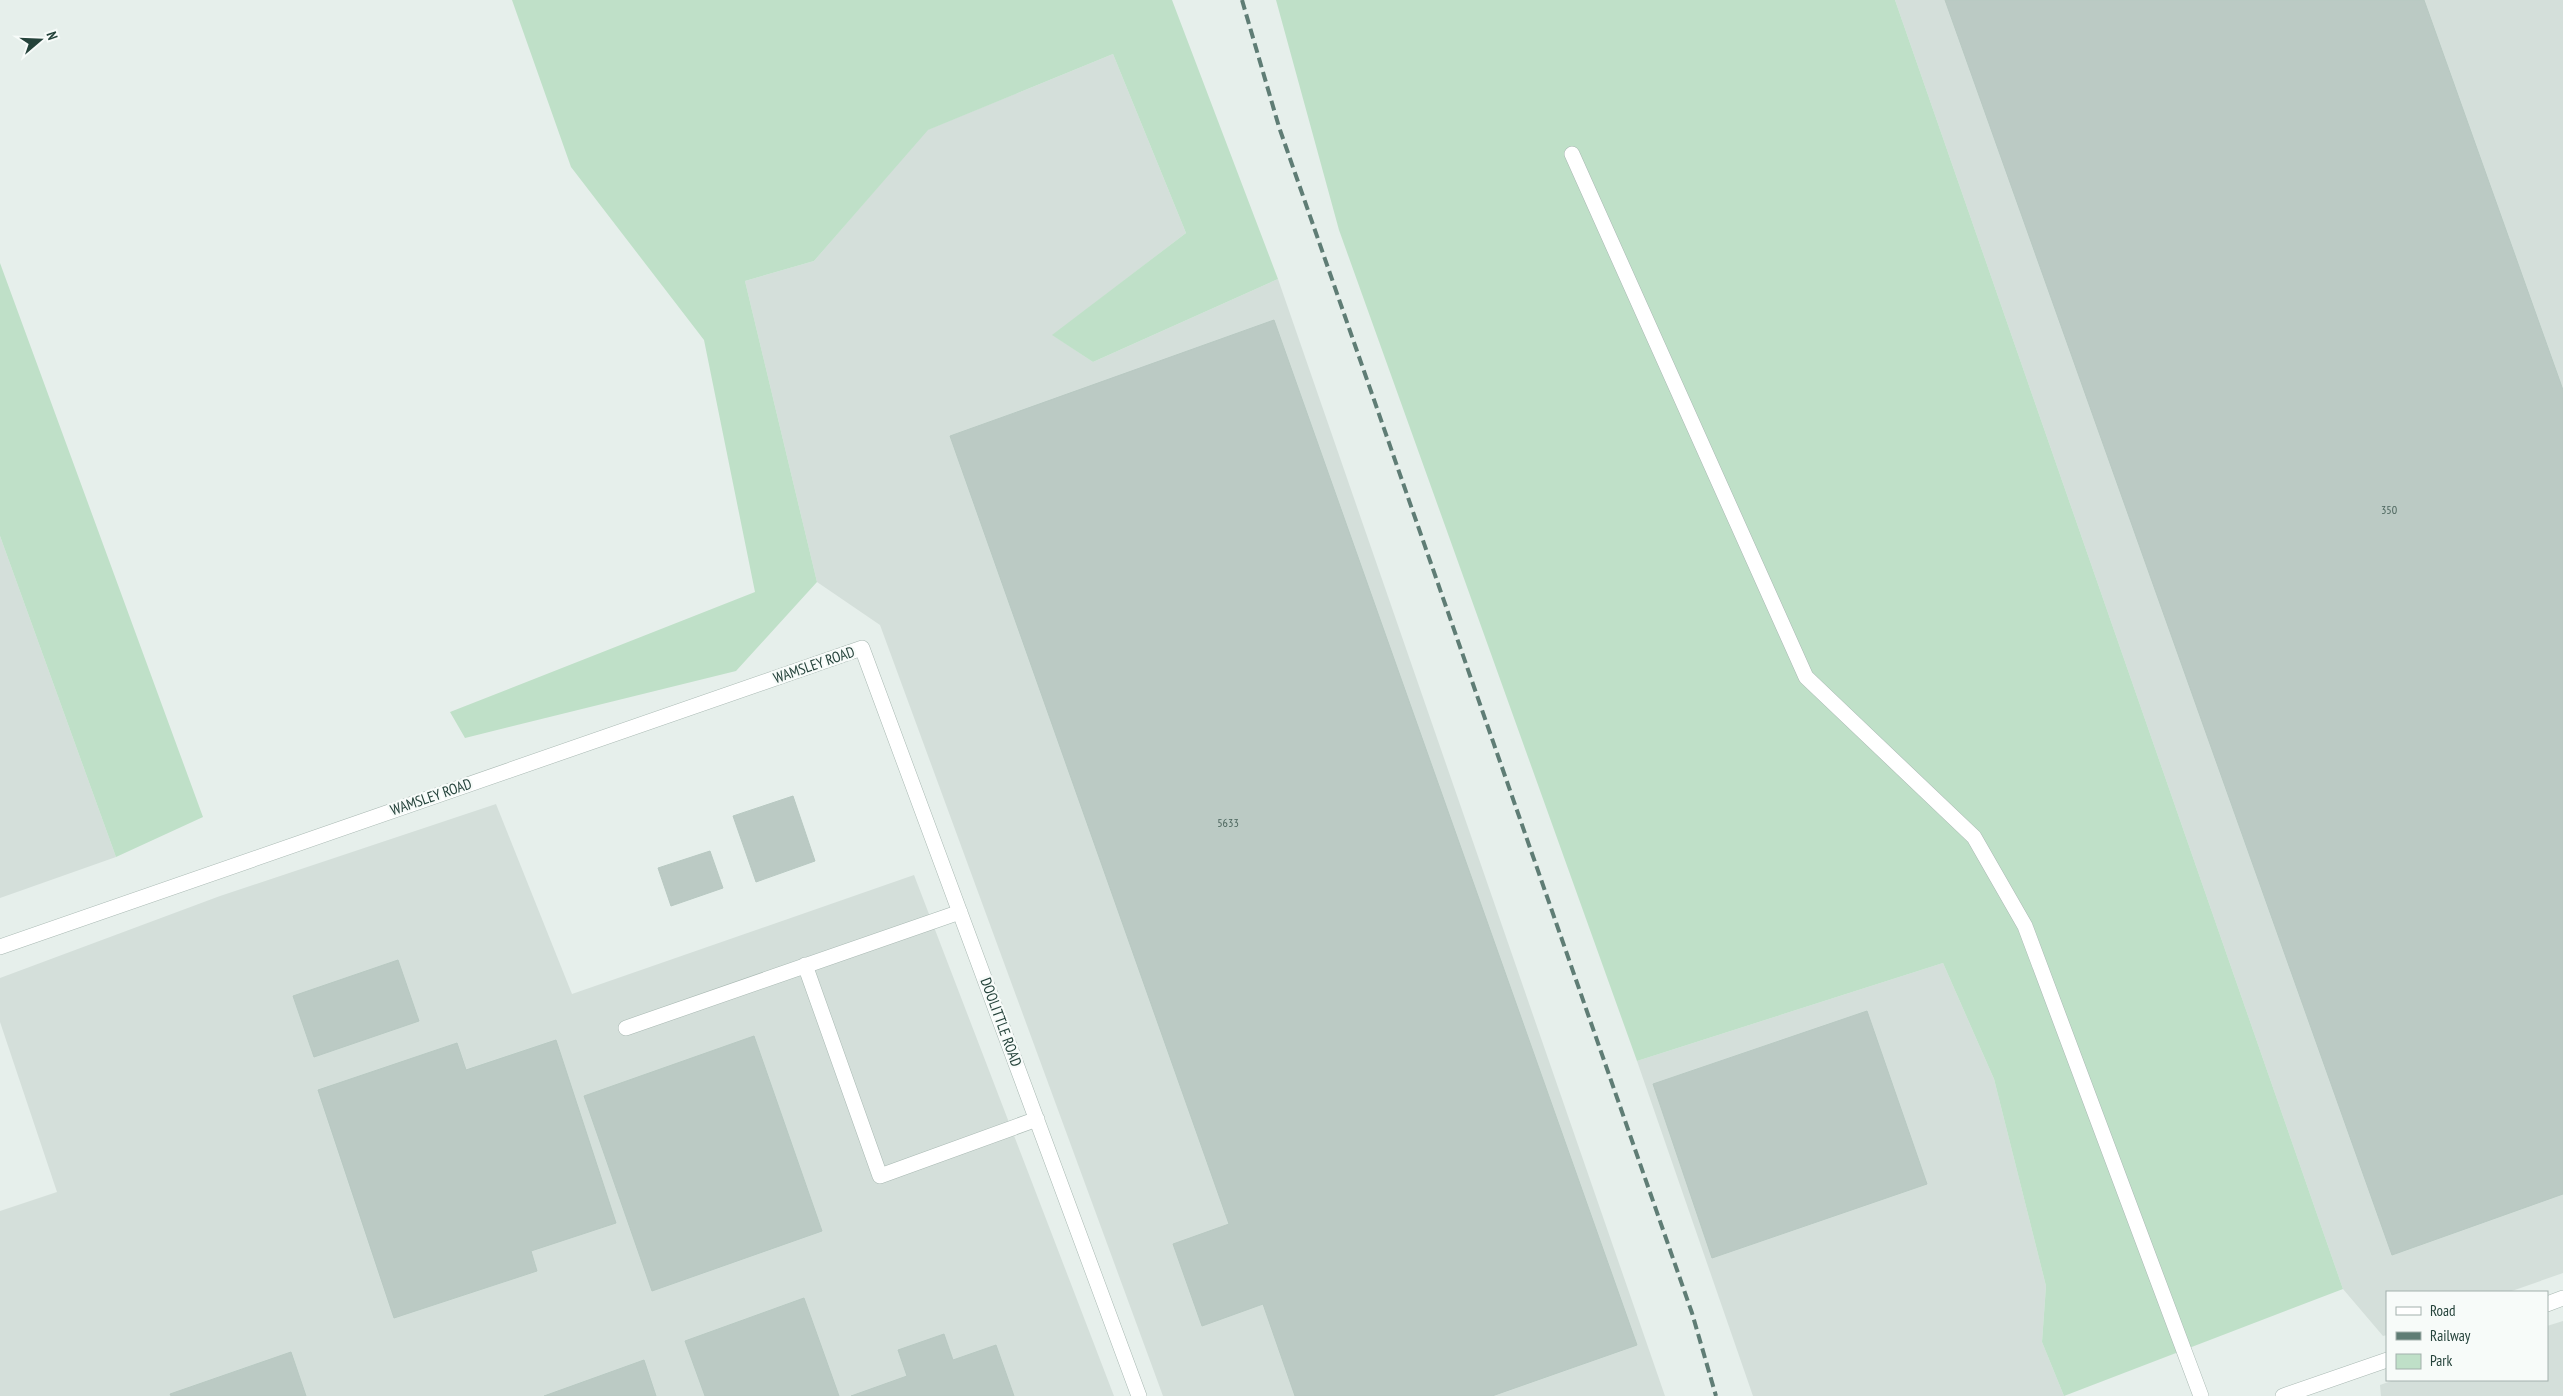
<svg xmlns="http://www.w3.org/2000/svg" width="2563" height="1396" viewBox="0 0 2563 1396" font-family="'PT Sans Narrow',sans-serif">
<rect width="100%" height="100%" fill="#e6efeb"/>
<path fill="#d4dfda" d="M 1895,0 L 2563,0 L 2563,1273 L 2509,1292 L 2387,1292 L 2387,1335 L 2383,1336 L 2343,1289 Z
M 1113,54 L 1186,233 L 1053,335 L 1093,362 L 1278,279 L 1665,1396 L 1163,1396 L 880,625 L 817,582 L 745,281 L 814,261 L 927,130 Z
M 0,536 L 116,857 L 0,898 Z
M 496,804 L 572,994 L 914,875 L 1114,1396 L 0,1396 L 0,1211 L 57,1192 L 0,1022 L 0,978 L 220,896 Z
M 1943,963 L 1994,1079 L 2046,1286 L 2042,1342 L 2064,1396 L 1753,1396 L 1637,1061 Z
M 2563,1321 L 2563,1396 L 2381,1396 L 2380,1385 L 2394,1380 L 2547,1380 L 2547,1326 Z"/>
<path fill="#bfe0c8" d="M 512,0 L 1172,0 L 1278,279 L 1093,362 L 1052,335 L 1186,233 L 1113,54 L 928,130 L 814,261 L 745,281 L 817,582 L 736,671 L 465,738 L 450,712 L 755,592 L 704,340 L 571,167 Z
M 1276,0 L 1895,0 L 2343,1289 L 2064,1396 L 2042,1342 L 2046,1286 L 1994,1079 L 1943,963 L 1637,1061 L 1339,230 Z
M 0,263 L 203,817 L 116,857 L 0,536 Z"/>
<path fill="#bbcac4" stroke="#b8c9c2" d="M 1945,0 L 2424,0 L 2563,390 L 2563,1194 L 2392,1255 Z
M 1274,320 L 1637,1345 L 1492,1396 L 1295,1396 L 1263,1304 L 1202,1326 L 1173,1244 L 1229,1224 L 950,436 Z
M 793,796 L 815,861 L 756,882 L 733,816 Z
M 710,851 L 723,888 L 671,906 L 658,868 Z
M 398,960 L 419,1021 L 314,1057 L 293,996 Z
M 1867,1011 L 1927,1184 L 1712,1258 L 1653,1084 Z
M 754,1036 L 822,1231 L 652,1291 L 584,1096 Z
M 556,1040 L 616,1223 L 531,1251 L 537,1271 L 394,1318 L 318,1090 L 457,1043 L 466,1070 Z
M 804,1298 L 839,1396 L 705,1396 L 685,1341 Z
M 944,1334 L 953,1360 L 996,1345 L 1014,1396 L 851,1396 L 907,1376 L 898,1350 Z
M 291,1352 L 306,1396 L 171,1396 L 170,1394 Z
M 644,1360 L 656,1396 L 544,1396 Z"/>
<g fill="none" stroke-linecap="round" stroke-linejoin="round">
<defs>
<path id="minor" d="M 1572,154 L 1806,677 L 1974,837 L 2025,926 L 2201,1396
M 0,947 L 862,648 L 1139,1396
M 805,965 L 880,1176 L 1037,1119
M 626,1028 L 960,912
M 2547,1304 L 2563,1298
M 2283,1396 L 2387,1360"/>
</defs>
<use href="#minor" stroke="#a8b8b2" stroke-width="16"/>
<use href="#minor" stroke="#fff" stroke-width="15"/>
<path stroke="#5f7d75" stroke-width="4" stroke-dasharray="10 5" stroke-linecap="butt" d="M 1242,0 L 1279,127 L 1692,1313 L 1716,1396"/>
</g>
<g text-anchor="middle" stroke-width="4.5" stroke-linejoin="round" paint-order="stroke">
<g font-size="12" fill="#4a645c">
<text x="2389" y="514">350</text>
<text x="1228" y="827">5633</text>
</g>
<g font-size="15" fill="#24423a" stroke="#f7fbf9">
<text transform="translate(814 665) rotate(-19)" y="5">WAMSLEY ROAD</text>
<text transform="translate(431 797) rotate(-19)" y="5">WAMSLEY ROAD</text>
<text transform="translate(1001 1022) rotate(70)" y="5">DOOLITTLE ROAD</text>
</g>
</g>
<rect x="2386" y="1291" width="162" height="90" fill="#f7fbf9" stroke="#a3b1ad"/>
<rect x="2396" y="1307" width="25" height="8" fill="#ffffff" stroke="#a3b1ad"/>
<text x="2430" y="1316" font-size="15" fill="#24423a">Road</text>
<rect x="2396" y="1332" width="25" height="8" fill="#5f7d75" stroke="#a3b1ad"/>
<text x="2430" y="1341" font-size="15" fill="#24423a">Railway</text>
<rect x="2396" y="1354" width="25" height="15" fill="#bfe0c8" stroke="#a3b1ad"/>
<text x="2430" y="1366" font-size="15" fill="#24423a">Park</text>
<g transform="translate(40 40) rotate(71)" stroke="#f7fbf9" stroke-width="4" paint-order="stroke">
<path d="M0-4L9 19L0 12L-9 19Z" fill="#24423a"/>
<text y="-8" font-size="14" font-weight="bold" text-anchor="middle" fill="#24423a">N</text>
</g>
</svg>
